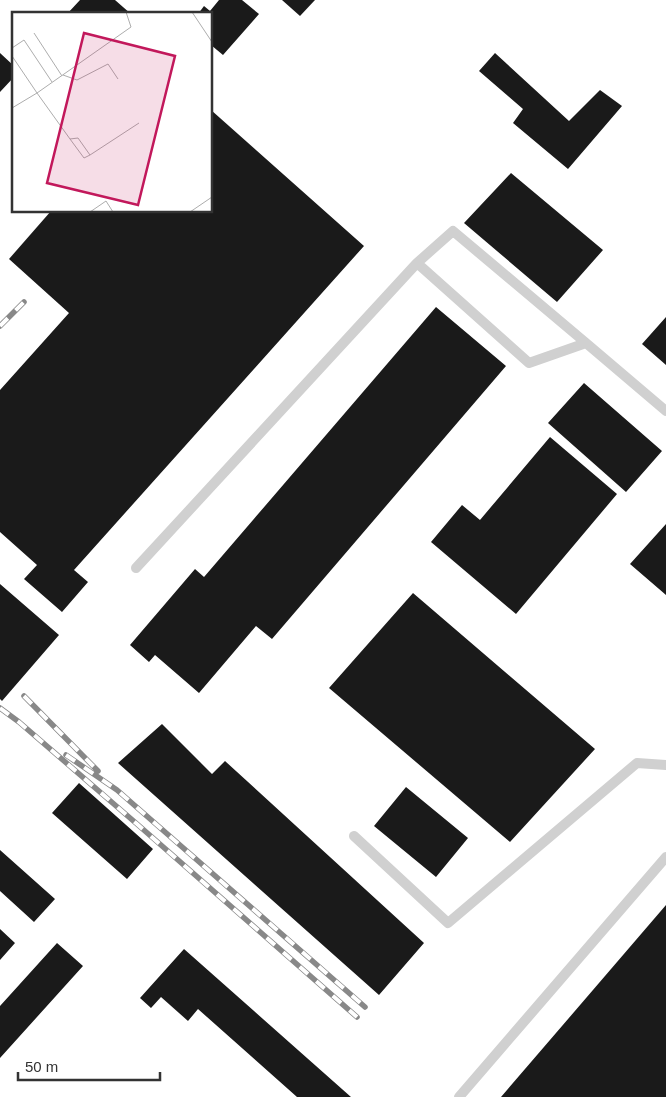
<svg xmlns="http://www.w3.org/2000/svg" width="666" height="1097" viewBox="0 0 666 1097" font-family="Arial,sans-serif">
<rect width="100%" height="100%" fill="#fff"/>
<path fill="#1a1a1a" d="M 80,0 L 115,0 L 131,14 L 67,14 Z
M 219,0 L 242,0 L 259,14 L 223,55 L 211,45 L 211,14 L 198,14 L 204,6 L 210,11 Z
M 282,0 L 315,0 L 300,16 Z
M 0,53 L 14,66 L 14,77 L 0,92 Z
M 495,53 L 569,121 L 600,90 L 622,106 L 568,169 L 513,123 L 523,109 L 479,71 Z
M 211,110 L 364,246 L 74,570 L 88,582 L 62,612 L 24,579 L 37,565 L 0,532 L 0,390 L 69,313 L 9,259 L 51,211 L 211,211 Z
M 511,173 L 603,250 L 557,302 L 464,223 Z
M 436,307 L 506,366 L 272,639 L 256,626 L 199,693 L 155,655 L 149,662 L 130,645 L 195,569 L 204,577 Z
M 666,317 L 666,365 L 642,344 Z
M 584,383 L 662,451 L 626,492 L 548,423 Z
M 550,437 L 617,494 L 516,614 L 431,542 L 462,505 L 480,520 Z
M 666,524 L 666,595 L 630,564 Z
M 0,584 L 59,635 L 2,701 L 0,699 Z
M 413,593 L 595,749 L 510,842 L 329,688 Z
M 162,724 L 212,774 L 225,761 L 424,943 L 379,995 L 118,763 Z
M 79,783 L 153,849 L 127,879 L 52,813 Z
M 406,787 L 468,838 L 436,877 L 374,826 Z
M 0,850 L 55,899 L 34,922 L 0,891 Z
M 666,905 L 666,1097 L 501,1097 Z
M 0,929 L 15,943 L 0,960 Z
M 57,943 L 83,966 L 0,1058 L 0,1006 Z
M 184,949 L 351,1097 L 297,1097 L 198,1009 L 188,1021 L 161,997 L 151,1008 L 140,998 Z"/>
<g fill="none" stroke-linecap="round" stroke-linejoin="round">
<path stroke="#d0d0d0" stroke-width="10" d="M 417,263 L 453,231 L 586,343
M 136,568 L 417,263 L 529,363 L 586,343 L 666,411
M 354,836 L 448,923 L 637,763 L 666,765
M 459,1097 L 666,857"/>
<defs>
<path id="rail" d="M 0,326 L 24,302
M 24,696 L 98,771
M 0,708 L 19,722 L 137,824 L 357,1017
M 66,755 L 117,790 L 365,1007"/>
</defs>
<use href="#rail" stroke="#888" stroke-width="5.5"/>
<use href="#rail" stroke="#fff" stroke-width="4" stroke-dasharray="11" stroke-linecap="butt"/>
</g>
<g transform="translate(12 12)">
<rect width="200" height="200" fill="#fff"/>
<path fill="none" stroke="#adadad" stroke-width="1" d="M 180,0 L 200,30M 22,21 L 50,64M 0,36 L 12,28 L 40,70M 0,44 L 25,81 L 119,15 L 114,0M 51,63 L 65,68 L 96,52 L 106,67M 0,96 L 25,81 L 58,127 L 66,126 L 78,143 L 127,111M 58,127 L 72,146 L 78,143M 78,200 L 94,189 L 101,200M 178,200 L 200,185"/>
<path fill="#c2185b" fill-opacity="0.15" stroke="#c2185b" stroke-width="2.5" d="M 72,21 L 163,44 L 126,193 L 35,171 Z"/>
<rect width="200" height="200" fill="none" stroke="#333" stroke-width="2.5"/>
</g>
<path d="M18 1072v8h142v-8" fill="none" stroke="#333333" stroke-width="2.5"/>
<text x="25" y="1072" font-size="15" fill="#333333" stroke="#ffffff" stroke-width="4" paint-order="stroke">50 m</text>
</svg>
